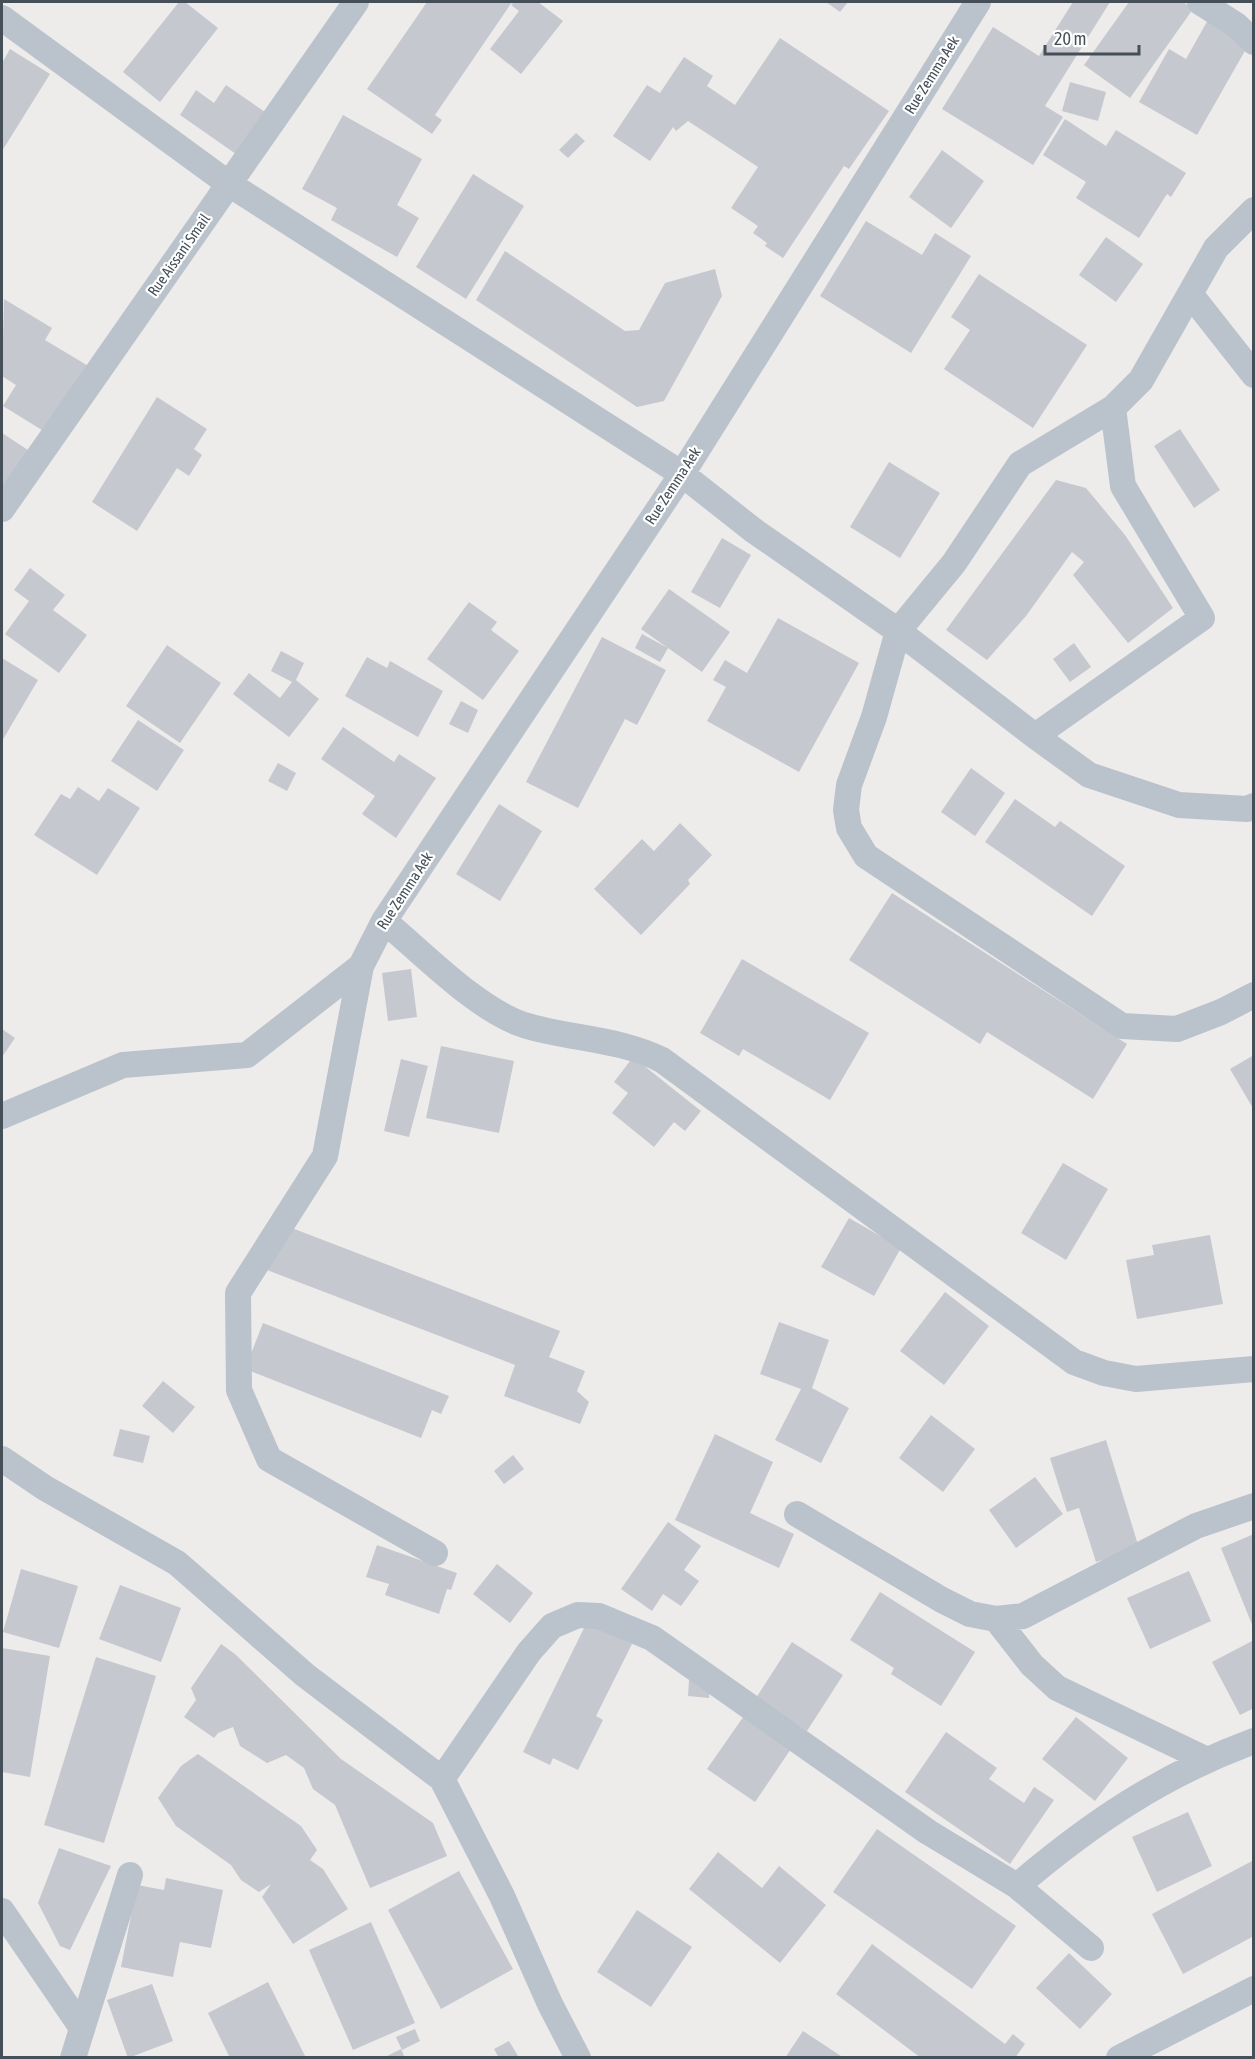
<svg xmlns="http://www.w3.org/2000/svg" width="1255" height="2059" viewBox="0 0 1255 2059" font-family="'Asap Condensed',sans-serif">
<rect width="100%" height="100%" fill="#eeebeb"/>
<path fill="#c5c8ce" d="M 179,2 L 185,2 L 218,28 L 160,102 L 123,72 Z
M 427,2 L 512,2 L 435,115 L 442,120 L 432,134 L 367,89 Z
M 514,2 L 538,2 L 563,21 L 521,74 L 490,49 L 519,11 L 511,5 Z
M 826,2 L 848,2 L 840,12 Z
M 1073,2 L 1110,2 L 1045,106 L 1063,117 L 1033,165 L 942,109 L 993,27 L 1039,56 Z
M 1129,2 L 1183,2 L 1193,9 L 1130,98 L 1084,65 Z
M 1209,18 L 1250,42 L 1197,135 L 1139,102 L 1169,49 L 1186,59 Z
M 780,38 L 889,111 L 849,169 L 844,166 L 783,258 L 765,246 L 767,243 L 753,233 L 758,226 L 731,208 L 758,167 L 688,121 L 676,131 L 673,127 L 650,161 L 613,136 L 647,85 L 660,93 L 684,57 L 713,76 L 707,86 L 735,105 Z
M 10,49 L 50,74 L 2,151 L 2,63 Z
M 1070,82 L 1106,92 L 1098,121 L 1062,111 Z
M 226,85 L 265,112 L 236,154 L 180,115 L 196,90 L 214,103 Z
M 343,115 L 422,159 L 397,205 L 419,218 L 397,257 L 331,220 L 337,208 L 302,189 Z
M 1065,119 L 1106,146 L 1116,130 L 1186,173 L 1171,197 L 1167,194 L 1139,238 L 1076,198 L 1086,182 L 1043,155 Z
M 576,133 L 585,141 L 568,158 L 559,150 Z
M 942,150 L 984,181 L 951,228 L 909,197 Z
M 473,174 L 524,206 L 466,299 L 416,267 Z
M 866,221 L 922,255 L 935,233 L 971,256 L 911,353 L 820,296 Z
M 1106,237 L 1143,264 L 1116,302 L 1079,275 Z
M 505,251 L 625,331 L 639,330 L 665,283 L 715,269 L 722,296 L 664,401 L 637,407 L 476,300 Z
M 979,274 L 1087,345 L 1033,428 L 944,369 L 970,330 L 951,317 Z
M 4,299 L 52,328 L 45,340 L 90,367 L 50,435 L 3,406 L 16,385 L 2,376 Z
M 157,397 L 207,429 L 194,449 L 202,455 L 189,476 L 177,468 L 137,531 L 92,502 Z
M 1180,429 L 1220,490 L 1194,508 L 1154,446 Z
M 2,433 L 28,450 L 2,494 Z
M 889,462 L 940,493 L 900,558 L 850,527 Z
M 1056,480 L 1086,488 L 1125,535 L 1173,608 L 1128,643 L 1073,575 L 1084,562 L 1072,552 L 1026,616 L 987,660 L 946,630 Z
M 722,538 L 751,555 L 720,608 L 691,592 Z
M 30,568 L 65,595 L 53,610 L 87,635 L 59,673 L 5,634 L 29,601 L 14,590 Z
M 669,589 L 730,632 L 702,672 L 641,629 Z
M 469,602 L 497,622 L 491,630 L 519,651 L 483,700 L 427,659 Z
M 778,618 L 859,663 L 799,772 L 707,721 L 726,687 L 713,680 L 725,660 L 747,673 Z
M 642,634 L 668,648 L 660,662 L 635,648 Z
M 602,637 L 666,670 L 637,725 L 625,719 L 578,808 L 526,782 Z
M 1074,643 L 1091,667 L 1070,682 L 1053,659 Z
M 167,645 L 221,683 L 180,743 L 126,706 Z
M 281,651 L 304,663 L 296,680 L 319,699 L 289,737 L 233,694 L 249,673 L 280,698 L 292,682 L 271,671 Z
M 367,657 L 387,668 L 390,661 L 443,691 L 418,737 L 345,696 Z
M 2,658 L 38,680 L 2,741 Z
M 461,701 L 478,710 L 468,733 L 449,724 Z
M 138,720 L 184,750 L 157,791 L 111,761 Z
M 343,727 L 394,762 L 399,754 L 436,778 L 396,838 L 362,814 L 375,796 L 321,759 Z
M 278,763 L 296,773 L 287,791 L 268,781 Z
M 971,768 L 1005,793 L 975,836 L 941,812 Z
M 78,787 L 99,801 L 108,788 L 140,808 L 97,875 L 34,835 L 61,794 L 70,799 Z
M 1015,799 L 1055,827 L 1060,821 L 1125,866 L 1092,916 L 985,842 Z
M 499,804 L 542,831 L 500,901 L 456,874 Z
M 680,823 L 712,855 L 688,880 L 690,884 L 641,935 L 594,889 L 642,839 L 654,851 Z
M 892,893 L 1127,1044 L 1093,1099 L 987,1032 L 980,1044 L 849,960 Z
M 742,959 L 869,1033 L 830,1100 L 743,1049 L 739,1056 L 700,1033 Z
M 411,969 L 417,1017 L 388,1021 L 382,973 Z
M 2,1029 L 15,1038 L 2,1057 Z
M 441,1046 L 514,1061 L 499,1133 L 426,1118 Z
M 1254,1055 L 1254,1110 L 1230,1069 Z
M 633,1057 L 701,1111 L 685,1131 L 674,1122 L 654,1147 L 612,1113 L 628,1093 L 614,1082 Z
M 401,1059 L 428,1066 L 409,1137 L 384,1131 Z
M 1063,1163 L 1108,1189 L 1066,1260 L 1021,1233 Z
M 849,1218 L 901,1248 L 874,1296 L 821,1267 Z
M 284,1225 L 560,1331 L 549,1357 L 585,1371 L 577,1391 L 589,1402 L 580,1424 L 504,1396 L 515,1365 L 267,1270 Z
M 1210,1235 L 1223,1304 L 1137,1319 L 1126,1260 L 1154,1255 L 1152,1245 Z
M 945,1292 L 989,1326 L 944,1385 L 900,1351 Z
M 779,1322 L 829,1340 L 812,1388 L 849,1408 L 821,1463 L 775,1440 L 801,1389 L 760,1374 Z
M 263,1323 L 449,1396 L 441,1414 L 432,1410 L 421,1438 L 245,1369 Z
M 163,1381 L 195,1407 L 173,1433 L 142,1406 Z
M 931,1415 L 975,1449 L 943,1492 L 899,1458 Z
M 120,1429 L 150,1436 L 143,1463 L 113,1456 Z
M 715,1434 L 773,1462 L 750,1513 L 794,1534 L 779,1568 L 675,1520 Z
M 1106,1440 L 1139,1548 L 1096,1562 L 1079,1508 L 1067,1512 L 1050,1458 Z
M 513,1455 L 524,1469 L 504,1484 L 494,1471 Z
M 1035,1477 L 1063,1514 L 1016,1548 L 989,1510 Z
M 668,1522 L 701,1546 L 684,1570 L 699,1581 L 681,1606 L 663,1594 L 652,1611 L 621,1589 Z
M 1254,1534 L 1254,1627 L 1253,1627 L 1221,1548 Z
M 377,1545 L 457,1573 L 451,1590 L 447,1589 L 439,1614 L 385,1595 L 389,1584 L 366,1577 Z
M 497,1564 L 533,1593 L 510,1623 L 473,1594 Z
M 21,1569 L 78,1586 L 59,1648 L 3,1632 Z
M 1189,1571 L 1211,1621 L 1150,1649 L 1127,1598 Z
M 120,1585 L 181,1608 L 161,1662 L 99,1639 Z
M 880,1592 L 975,1652 L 941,1706 L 891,1674 L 894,1668 L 850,1640 Z
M 587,1622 L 632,1644 L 596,1716 L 603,1720 L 578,1770 L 553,1758 L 550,1765 L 523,1752 Z
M 1254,1640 L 1254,1708 L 1240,1715 L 1212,1662 Z
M 792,1642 L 843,1675 L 807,1731 L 756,1698 Z
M 221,1644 L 235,1654 L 341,1759 L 433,1823 L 447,1856 L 370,1888 L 335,1805 L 313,1789 L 304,1768 L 286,1755 L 267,1763 L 240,1746 L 233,1727 L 218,1733 L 214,1738 L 184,1717 L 196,1700 L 191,1688 Z
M 2,1648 L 50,1656 L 30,1777 L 2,1772 Z
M 96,1657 L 156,1676 L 104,1843 L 44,1825 Z
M 689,1680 L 710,1681 L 709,1698 L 688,1696 Z
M 748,1710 L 795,1743 L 755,1802 L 707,1769 Z
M 1076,1717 L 1128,1758 L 1095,1801 L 1042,1759 Z
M 946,1732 L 997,1768 L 989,1779 L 1024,1803 L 1034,1787 L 1054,1800 L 1010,1864 L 905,1792 Z
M 198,1754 L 301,1826 L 317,1850 L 310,1860 L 323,1869 L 348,1909 L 293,1944 L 262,1897 L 271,1884 L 259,1892 L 241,1880 L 231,1865 L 176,1826 L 158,1798 L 181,1766 Z
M 1188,1812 L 1212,1866 L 1157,1892 L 1132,1837 Z
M 877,1829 L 1016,1926 L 972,1989 L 833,1892 Z
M 59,1848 L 111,1866 L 70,1950 L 60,1946 L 38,1903 Z
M 718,1852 L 762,1888 L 779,1866 L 826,1905 L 780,1963 L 689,1889 Z
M 1254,1860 L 1254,1936 L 1183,1974 L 1152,1914 Z
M 459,1871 L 513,1969 L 441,2009 L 388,1910 Z
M 166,1878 L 223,1890 L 211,1948 L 180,1942 L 173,1977 L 121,1967 L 137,1885 L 164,1890 Z
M 637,1910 L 692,1947 L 651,2007 L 597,1972 Z
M 371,1922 L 415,2023 L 353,2050 L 309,1950 Z
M 872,1944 L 1005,2044 L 1013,2034 L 1025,2044 L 1015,2058 L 921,2058 L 836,1994 Z
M 1069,1953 L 1112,1994 L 1080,2029 L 1036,1988 Z
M 268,1982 L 306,2058 L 230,2058 L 208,2013 Z
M 152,1984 L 173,2041 L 128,2058 L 107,2000 Z
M 415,2029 L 420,2041 L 402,2050 L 396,2037 Z
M 803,2031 L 844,2058 L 785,2058 Z
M 509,2041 L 518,2056 L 499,2058 L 494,2049 Z
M 401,2049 L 405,2058 L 383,2058 Z"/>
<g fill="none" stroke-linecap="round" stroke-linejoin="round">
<path stroke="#bac3cb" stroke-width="26" d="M 1200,2 L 1236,25 L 1254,42
M 2,18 L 229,184 L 682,474 L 753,530 L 898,631 L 1035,736
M 1254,210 L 1216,248 L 1141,380 L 1113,408 L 1020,464 L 954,563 L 898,631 L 874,717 L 849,785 L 846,810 L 849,828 L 866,856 L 1122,1026 L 1177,1029 L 1221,1012 L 1254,995
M 1191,295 L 1254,375
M 1113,408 L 1123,486 L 1202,618 L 1035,736 L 1089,775 L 1179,805 L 1247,809 L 1254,806
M 2,509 L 356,2
M 384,921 C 423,953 476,1009 524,1025 C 570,1039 618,1038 662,1060 L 1074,1362 L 1104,1373 L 1136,1379 L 1254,1369
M 2,1116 L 123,1065 L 247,1055 L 361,966
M 2,1459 L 45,1488 L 177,1563 L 305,1675 L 442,1779 L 502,1896 L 550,2004 L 578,2058
M 797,1514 L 942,1600 L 970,1614 L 996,1619 L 1023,1616 L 1196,1526 L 1254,1506
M 435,1553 L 269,1459 L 239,1390 L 238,1293 L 325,1156 L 361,966 L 384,921 L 682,474 L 978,2
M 996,1619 L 1032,1665 L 1057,1688 L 1205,1759
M 442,1779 L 529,1652 L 552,1626 L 578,1615 L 599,1616 L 652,1638 L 928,1832 L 1017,1886
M 2,1911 L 82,2028
M 1091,1948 L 1017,1886 C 1091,1823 1162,1775 1254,1741
M 73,2058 L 130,1875
M 1119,2058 L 1254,1989"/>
</g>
<g text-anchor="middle" stroke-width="4.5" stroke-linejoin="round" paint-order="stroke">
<g font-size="15" fill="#444f58" stroke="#fff">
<text transform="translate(932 75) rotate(-58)" y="5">Rue Zemma Aek</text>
<text transform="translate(179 255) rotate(-55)" y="5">Rue Aissani Smail</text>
<text transform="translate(673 486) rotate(-57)" y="5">Rue Zemma Aek</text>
<text transform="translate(405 891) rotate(-57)" y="5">Rue Zemma Aek</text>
</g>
</g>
<rect width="1255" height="2059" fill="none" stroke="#444f58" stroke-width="6"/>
<path d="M1045 45v9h94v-9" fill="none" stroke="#444f58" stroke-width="3"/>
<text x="1054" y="45" font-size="18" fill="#444f58" stroke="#ffffff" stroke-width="4.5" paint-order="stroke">20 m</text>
</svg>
